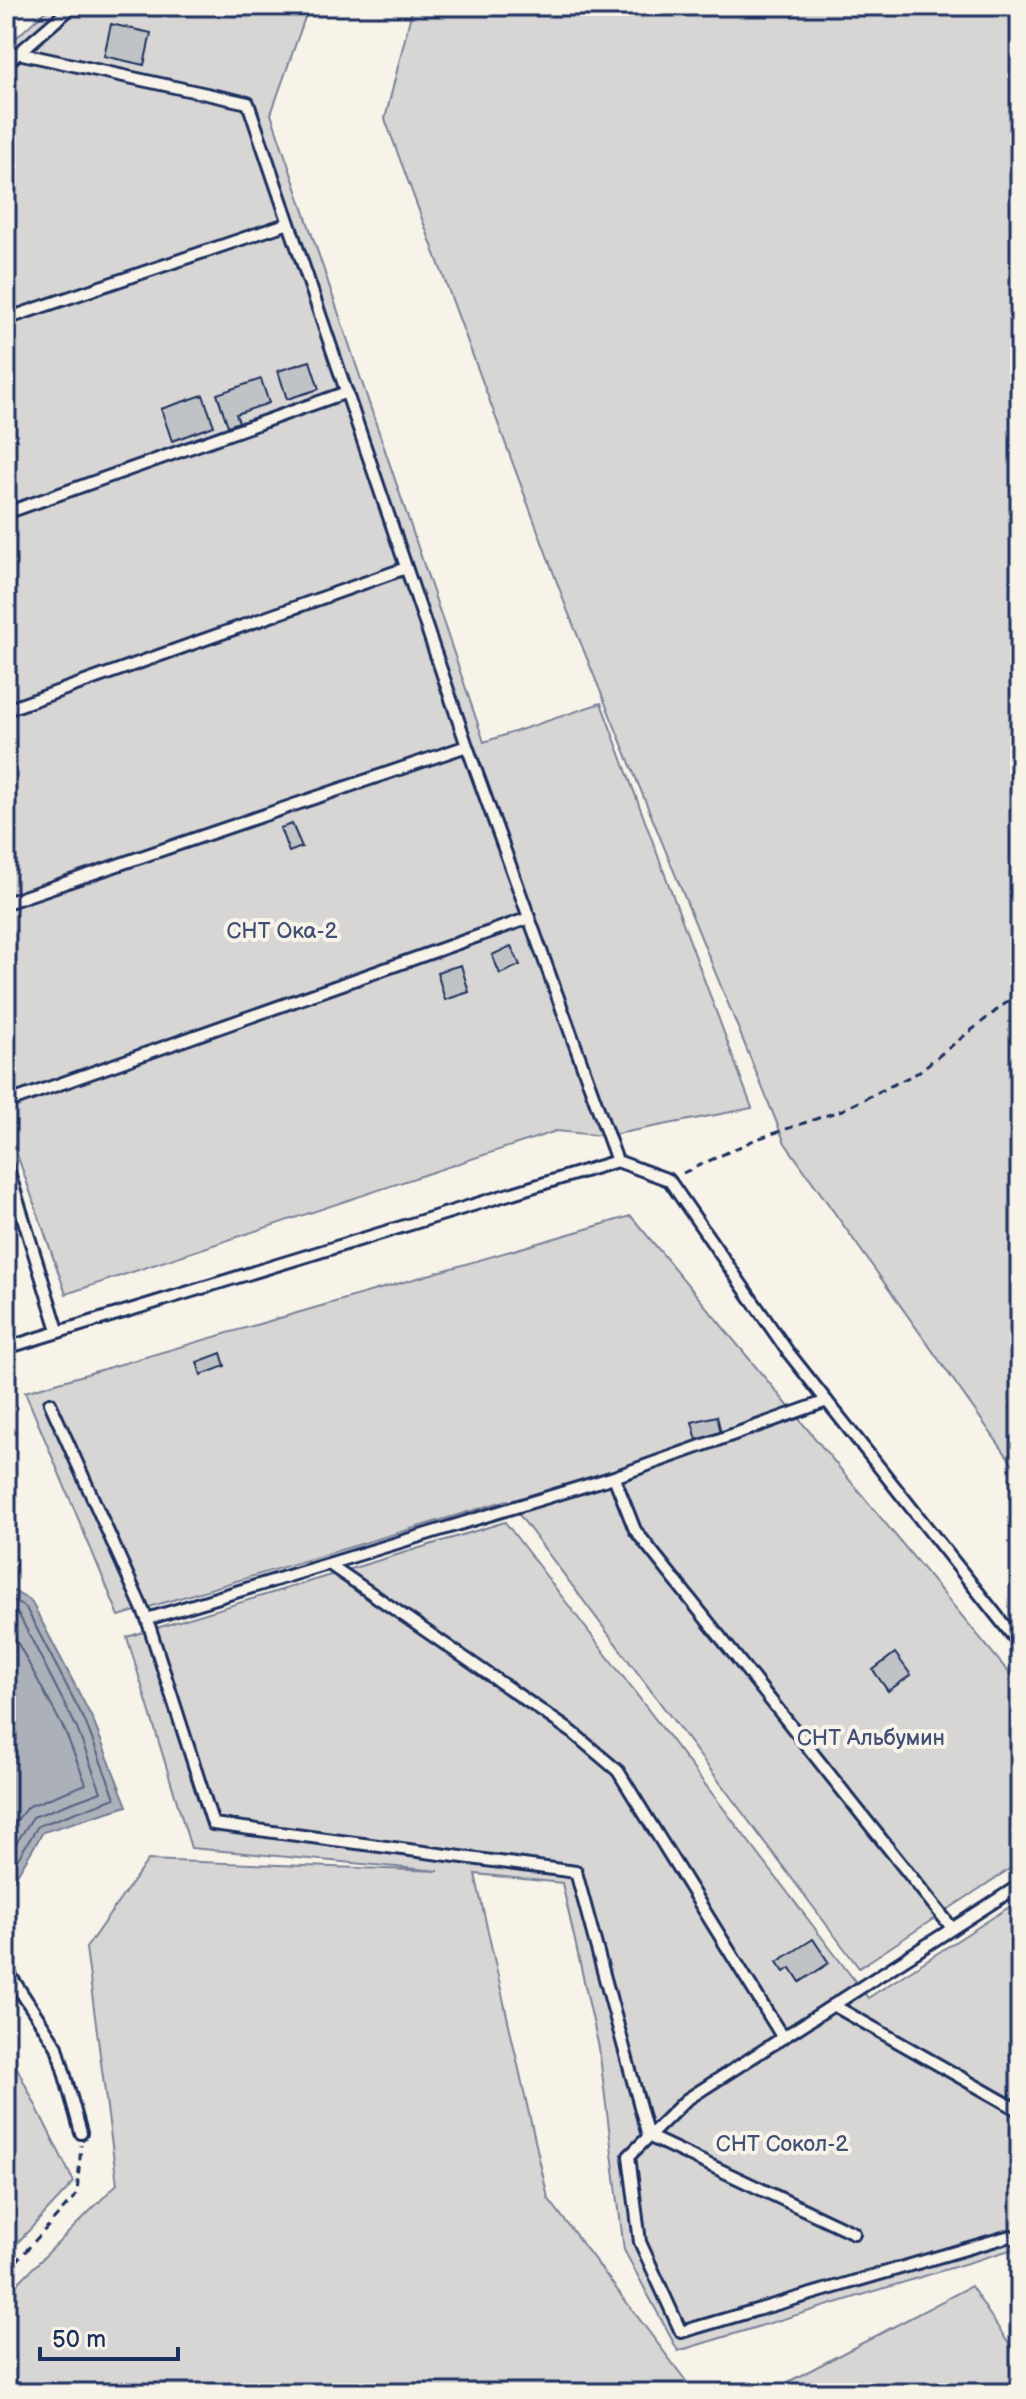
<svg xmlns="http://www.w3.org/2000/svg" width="1026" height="2399" viewBox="0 0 1026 2399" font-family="'Balsamiq Sans',sans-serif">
<rect width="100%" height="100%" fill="#f7f3e8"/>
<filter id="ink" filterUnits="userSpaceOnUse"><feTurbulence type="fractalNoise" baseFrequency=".0125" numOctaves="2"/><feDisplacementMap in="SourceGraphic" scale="16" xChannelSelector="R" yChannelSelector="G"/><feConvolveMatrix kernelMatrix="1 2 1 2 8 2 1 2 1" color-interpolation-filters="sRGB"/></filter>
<g filter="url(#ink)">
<path fill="#d7d6d4" stroke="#798299" stroke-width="2" d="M 51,6 L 309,6 L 271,114 L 484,742 L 601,703 L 752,1108 L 606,1136 L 556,1131 L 66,1294 L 6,1123 L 6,47 Z
M 413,6 L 1020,6 L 1020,1474 L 785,1143 L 568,612 L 385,119 Z
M 631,1216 L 1020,1686 L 1020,1862 L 859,1968 L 508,1500 L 119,1616 L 25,1392 Z
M 505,1522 L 868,1998 L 1020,1900 L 1020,2255 L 1010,2250 L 678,2351 L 624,2250 L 599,2048 L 562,1883 L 475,1874 L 548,2198 L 695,2393 L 6,2393 L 6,2295 L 117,2184 L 86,1948 L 148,1860 L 439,1871 L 191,1848 L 127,1637 Z
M 6,2046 L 74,2182 L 6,2255 Z
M 971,2286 L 1020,2361 L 1020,2393 L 767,2393 Z"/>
<path fill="#acb0b9" stroke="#727c95" stroke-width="2" d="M 6,1587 L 31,1601 L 92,1718 L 127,1806 L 43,1832 L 6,1893 Z"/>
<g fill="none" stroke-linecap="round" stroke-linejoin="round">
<path stroke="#556382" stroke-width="2" d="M 6,1596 L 26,1608 L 85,1721 L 115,1798 L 38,1826 L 6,1878
M 6,1608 L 19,1615 L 76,1726 L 101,1792 L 33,1817 L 6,1859
M 6,1621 L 65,1731 L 86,1784 L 27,1807 L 6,1835"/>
</g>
<path fill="#c0c3c5" stroke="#1b2f5e" stroke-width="2" d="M 111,24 L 151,33 L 144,65 L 104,56 Z
M 310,361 L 319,389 L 287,399 L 278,371 Z
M 261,379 L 269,403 L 236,414 L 239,422 L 228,426 L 217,394 Z
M 203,395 L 214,426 L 172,441 L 161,409 Z
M 292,824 L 302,847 L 289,852 L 280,828 Z
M 511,946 L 520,965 L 500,974 L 492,955 Z
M 461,965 L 469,992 L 445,1000 L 437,972 Z
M 221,1353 L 225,1366 L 201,1375 L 197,1362 Z
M 717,1416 L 721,1433 L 697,1440 L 692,1422 Z
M 895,1653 L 911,1675 L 888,1691 L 873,1670 Z
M 813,1939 L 829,1963 L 800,1982 L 791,1968 L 784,1972 L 777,1962 Z"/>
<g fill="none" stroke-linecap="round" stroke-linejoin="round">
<defs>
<path id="service" d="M 18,53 L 248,103 L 467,746 L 617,1161
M 6,64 L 73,6
M 6,319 L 289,223
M 6,513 L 347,392
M 6,710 L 406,568
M 6,903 L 467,746
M 6,1103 L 529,918
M 6,1163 L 58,1330
M 6,1348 L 617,1161 L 669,1180 L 788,1352 L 1020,1645
M 50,1403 L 147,1619 L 213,1824 L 576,1872 L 648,2136 L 854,2233
M 614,1477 L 635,1530 L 952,1928
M 329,1564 L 572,1732 L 618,1771 L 783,2038
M 147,1619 L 614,1477 L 827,1401
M 1020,1885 L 686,2100 L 629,2156 L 640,2242 L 681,2332 L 1010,2236 L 1020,2242
M 6,1969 L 57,2047 L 81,2133
M 833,2005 L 1020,2111"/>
</defs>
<use href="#service" stroke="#1b2f5e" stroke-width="16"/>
<path stroke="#1b2f5e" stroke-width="3" stroke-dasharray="8 6" stroke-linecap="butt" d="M 683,1173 L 754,1140 L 842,1110 L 917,1073 L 1020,992
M 6,2273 L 77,2194 L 81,2145"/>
<use href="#service" stroke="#f7f3e8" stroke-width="10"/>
</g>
</g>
<g text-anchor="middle" stroke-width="8" stroke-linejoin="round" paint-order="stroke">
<g font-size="22" fill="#415076" stroke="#f7f3e8">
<text x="282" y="938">СНТ Ока-2</text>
<text x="871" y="1745">СНТ Альбумин</text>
<text x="782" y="2151">СНТ Сокол-2</text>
</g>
</g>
<rect width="1026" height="2399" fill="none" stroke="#f7f3e8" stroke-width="32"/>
<rect x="16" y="16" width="994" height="2367" fill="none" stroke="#1b2f5e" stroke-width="3" filter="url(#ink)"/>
<path d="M40 2347v12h138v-12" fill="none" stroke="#1b2f5e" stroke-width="4"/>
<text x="52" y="2347" font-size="24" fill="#1b2f5e" stroke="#f7f3e8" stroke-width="6" paint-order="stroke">50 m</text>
</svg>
